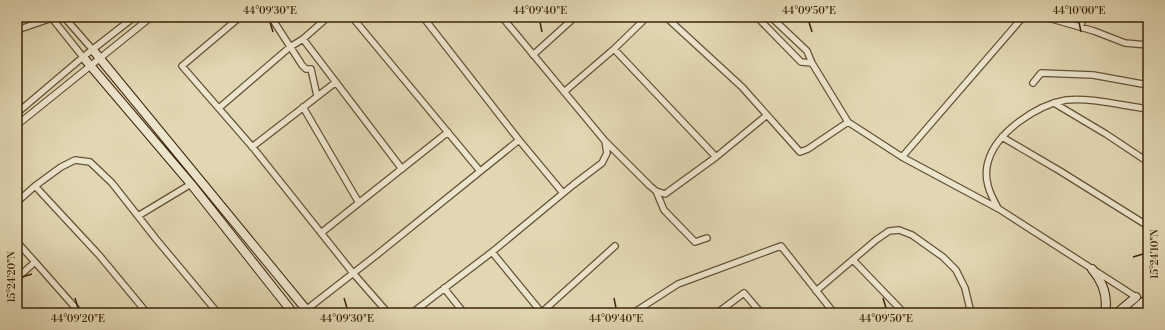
<svg xmlns="http://www.w3.org/2000/svg" width="1165" height="330" viewBox="0 0 1165 330" font-family="'Libre Bodoni',serif">
<rect width="100%" height="100%" fill="#e1d7b2"/>
<filter id="stains"><feTurbulence type="fractalNoise" baseFrequency=".005" numOctaves="4"/><feColorMatrix values="0 0 0 0 .2 0 0 0 0 .09 0 0 0 0 .02 0 0 0 .5 -.17"/></filter>
<radialGradient id="worn" r=".72"><stop offset=".6" stop-color="#630" stop-opacity="0"/><stop offset="1" stop-color="#630" stop-opacity=".3"/></radialGradient>
<g fill="none" stroke-linecap="round" stroke-linejoin="round">
<defs>
<path id="street" d="M 51,17 L 83,57
M 64,17 L 93,50
M 240,17 L 182,66 L 255,150 L 353,273 L 388,313
M 271,17 L 302,65 L 306,69 L 311,69 L 317,96
M 352,17 L 480,171
M 423,17 L 519,140 L 563,193
M 647,17 L 614,49 L 716,157 L 767,115
M 666,17 L 742,87 L 800,152 L 808,149 L 848,122
M 757,17 L 801,62 L 812,63
M 771,17 L 807,51 L 812,63 L 848,122 L 902,157 L 999,209 L 1136,297
M 1045,17 L 1094,31 L 1125,43 L 1148,45
M 1080,27 L 1084,17
M 17,30 L 52,18
M 303,39 L 328,17
M 533,55 L 575,17
M 1033,83 L 1041,73 L 1093,75 L 1148,85
M 564,92 L 614,49
M 1054,103 L 1106,134 L 1148,162
M 303,107 L 359,203
M 219,108 L 290,47 L 303,39 L 402,169
M 17,113 L 83,57 L 134,17
M 17,125 L 151,17
M 1002,137 L 1060,171 L 1148,226
M 605,141 L 650,186 L 656,191 L 665,194 L 716,157
M 252,147 L 336,82
M 902,157 L 1023,17
M 35,186 L 61,167 L 75,160 L 90,162 L 112,183 L 156,239 L 217,312 L 215,313
M 656,191 L 664,210 L 695,242 L 707,238
M 17,202 L 35,186 L 99,255 L 147,313
M 998,208 C 990,194 983,179 988,162 C 996,132 1037,105 1066,100 C 1089,97 1124,106 1148,109
M 138,216 L 191,184
M 321,233 L 448,132
M 17,242 L 35,262 L 17,278
M 492,252 L 542,313
M 853,260 L 904,313
M 35,262 L 80,313
M 444,288 L 464,313
M 816,291 L 876,240 L 889,231 L 899,230 L 912,235 L 943,257 L 956,270 L 965,288 L 971,313
M 302,313 L 379,253 L 519,140
M 412,313 L 492,252 L 573,185 L 602,163 L 607,153 L 605,141 L 502,17
M 541,313 L 615,246
M 633,313 L 678,284 L 781,246 L 834,313
M 717,313 L 744,293 L 761,313"/>
<path id="secondary" d="M 93,50 L 309,313
M 83,57 L 191,184 L 293,313
M 1092,269 C 1103,282 1108,297 1105,313
M 1117,313 L 1136,297
M 1131,313 L 1148,298"/>
</defs>
<use href="#street" stroke="#655233" stroke-width="8"/>
<use href="#secondary" stroke="#3c2509" stroke-width="10"/>
<use href="#street" stroke="#ece5cd" stroke-width="5.5"/>
<use href="#secondary" stroke="#ece5cd" stroke-width="8"/>
</g>
<path fill="none" stroke="#3c2509" stroke-width="1.5" d="M 270,22 L 273,32M 540,22 L 542,32M 809,22 L 812,32M 1079,22 L 1081,32M 1133,257 L 1143,254M 22,277 L 32,274M 75,298 L 78,308M 344,298 L 347,308M 614,298 L 616,308M 883,298 L 886,308"/>
<rect width="1165" height="330" fill="none" stroke="#e1d7b2" stroke-width="44"/>
<rect x="22" y="22" width="1121" height="286" fill="none" stroke="#3c2509" stroke-width="1.5"/>
<g font-size="10" text-anchor="middle" fill="#3c2509">
<text x="270" y="14">44°09'30"E</text>
<text x="540" y="14">44°09'40"E</text>
<text x="809" y="14">44°09'50"E</text>
<text x="1079" y="14">44°10'00"E</text>
<text transform="translate(1154 254) rotate(-90)" y="4">15°24'10"N</text>
<text transform="translate(11 277) rotate(-90)" y="4">15°24'20"N</text>
<text x="78" y="322">44°09'20"E</text>
<text x="347" y="322">44°09'30"E</text>
<text x="616" y="322">44°09'40"E</text>
<text x="886" y="322">44°09'50"E</text>
</g>
<rect width="100%" height="100%" filter="url(#stains)"/>
<rect width="100%" height="100%" fill="url(#worn)"/>
</svg>
